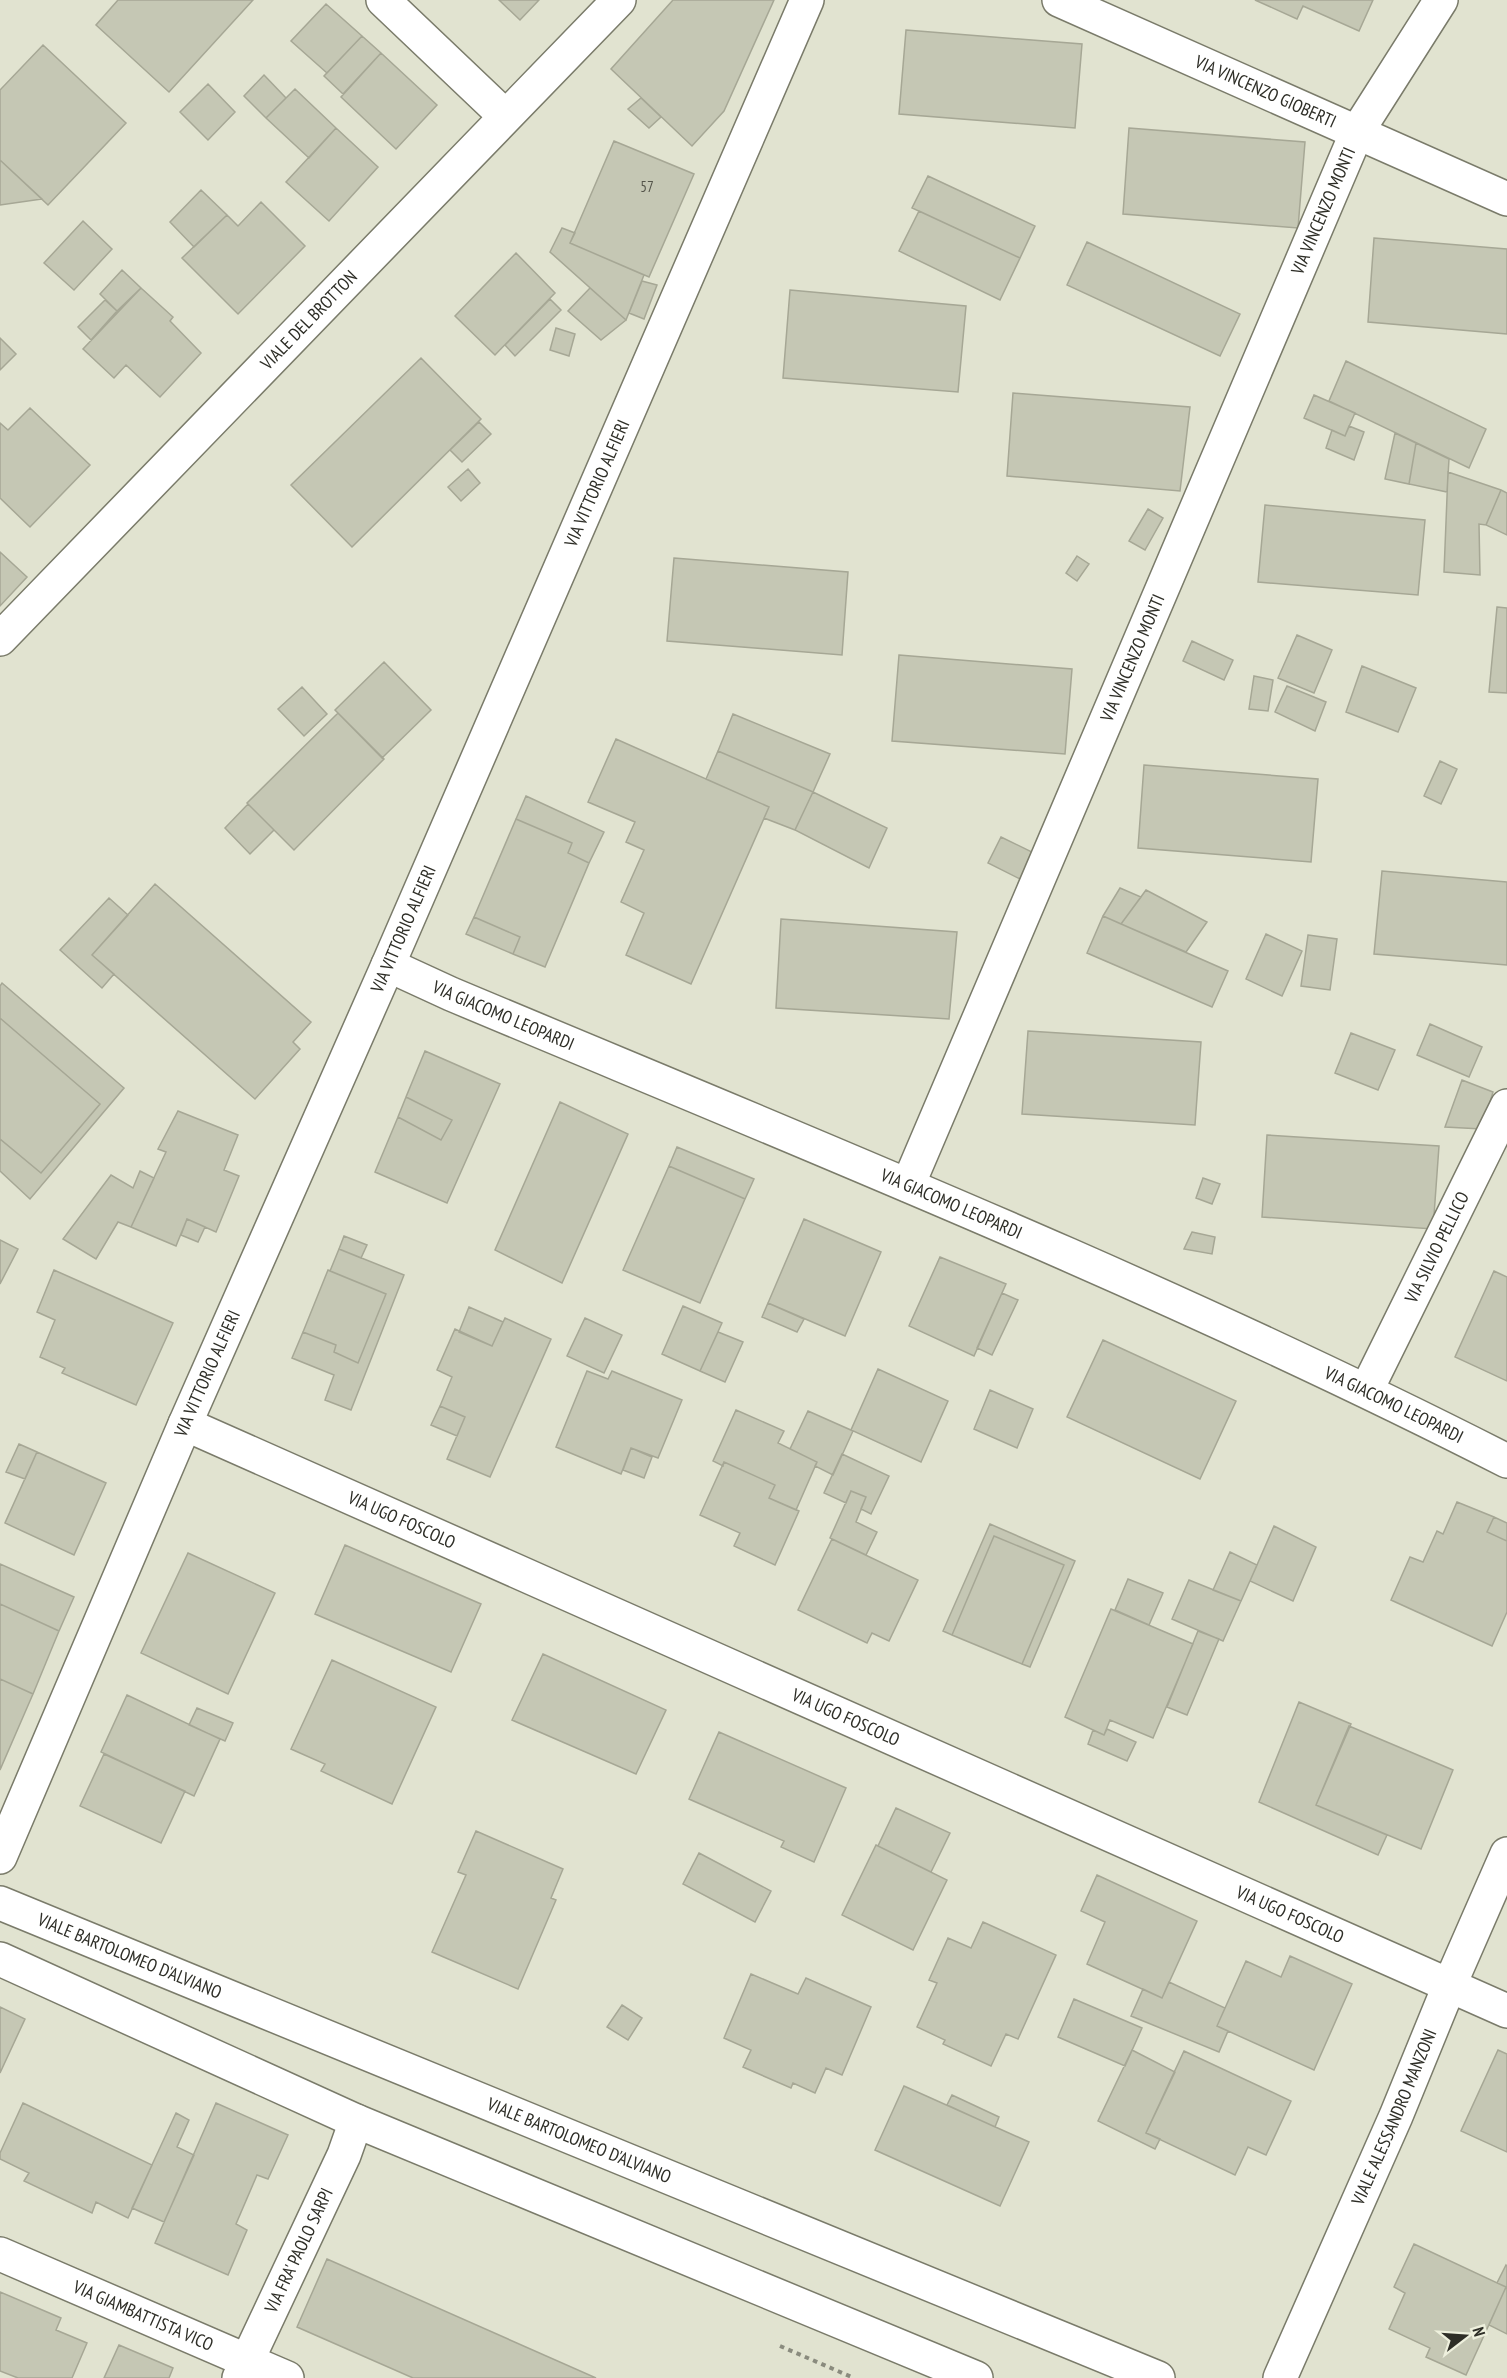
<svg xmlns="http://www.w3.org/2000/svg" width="1507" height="2378" viewBox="0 0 1507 2378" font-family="'PT Sans Narrow',sans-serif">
<rect width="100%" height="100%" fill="#e1e3d0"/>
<path fill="#c5c7b4" stroke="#a6a795" stroke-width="1.5" d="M 118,0 L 253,0 L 169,92 L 96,25 Z
M 499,0 L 539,0 L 520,20 Z
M 673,0 L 774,0 L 724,111 L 692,146 L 611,69 Z
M 1255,0 L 1373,0 L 1359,31 L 1303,6 L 1297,19 Z
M 326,4 L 362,36 L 327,73 L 291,41 Z
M 906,30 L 1082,44 L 1075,128 L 899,114 Z
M 362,36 L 381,53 L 343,94 L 324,76 Z
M 43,45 L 126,123 L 48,205 L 0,160 L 0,90 Z
M 381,53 L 437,105 L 396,149 L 341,97 Z
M 264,75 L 286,98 L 266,118 L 244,96 Z
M 208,84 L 235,112 L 208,140 L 180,112 Z
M 295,89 L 336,128 L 309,158 L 266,118 Z
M 641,98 L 661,117 L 649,128 L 628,109 Z
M 336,128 L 378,167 L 329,221 L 286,182 Z
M 1129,128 L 1305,142 L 1298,228 L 1123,214 Z
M 614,141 L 694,174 L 649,277 L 570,243 Z
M 0,160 L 42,199 L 0,205 Z
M 928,176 L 1035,226 L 1020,258 L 912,208 Z
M 201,190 L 227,215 L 194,247 L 170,222 Z
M 261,202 L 305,246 L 238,314 L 182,258 L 227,215 L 238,226 Z
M 919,211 L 1020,258 L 1000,300 L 899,251 Z
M 83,221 L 112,249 L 74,290 L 44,263 Z
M 562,228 L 575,233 L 570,243 L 644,275 L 626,320 L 550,252 Z
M 1374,238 L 1507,249 L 1507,334 L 1368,322 Z
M 1087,242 L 1240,314 L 1220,356 L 1067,285 Z
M 516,253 L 555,293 L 495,355 L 455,316 Z
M 122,270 L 141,288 L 117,311 L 100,294 Z
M 642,281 L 657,285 L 644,319 L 629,313 Z
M 141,288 L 173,317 L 170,321 L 201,353 L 160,397 L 126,365 L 114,378 L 83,349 Z
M 590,288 L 626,320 L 601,340 L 568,311 Z
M 790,290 L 966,306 L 958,392 L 783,378 Z
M 550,299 L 561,310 L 515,356 L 505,345 Z
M 105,300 L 117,311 L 91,340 L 78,327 Z
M 556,328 L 575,334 L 569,356 L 550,350 Z
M 0,338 L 16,354 L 0,370 Z
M 421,358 L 481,419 L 352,547 L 291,485 Z
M 1346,361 L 1486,429 L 1469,468 L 1329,401 Z
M 1013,393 L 1190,407 L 1180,491 L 1007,476 Z
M 1314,395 L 1355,413 L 1345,436 L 1304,418 Z
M 30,408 L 90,465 L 30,527 L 0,498 L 0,423 L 8,430 Z
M 479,422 L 491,434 L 462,462 L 450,450 Z
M 1349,426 L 1364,432 L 1354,460 L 1326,448 L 1332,430 L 1345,436 Z
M 1395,433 L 1416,443 L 1409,484 L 1385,479 Z
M 1416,443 L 1449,459 L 1447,492 L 1409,484 Z
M 468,469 L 480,483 L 461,501 L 448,487 Z
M 1448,472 L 1501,490 L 1486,525 L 1479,524 L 1480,575 L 1444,572 Z
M 1501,490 L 1507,493 L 1507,535 L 1486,525 Z
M 1265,505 L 1425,520 L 1418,595 L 1258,582 Z
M 1148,509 L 1163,518 L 1145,550 L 1129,541 Z
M 0,552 L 27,577 L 0,606 Z
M 1077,556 L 1089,564 L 1077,581 L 1066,573 Z
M 674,558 L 848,572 L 842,655 L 667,641 Z
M 1497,607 L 1507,608 L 1507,693 L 1489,692 Z
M 1297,635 L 1332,650 L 1314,693 L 1278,678 Z
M 1192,641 L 1233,660 L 1224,680 L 1183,661 Z
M 899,655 L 1072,669 L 1065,754 L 892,741 Z
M 384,662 L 431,710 L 382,758 L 335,710 Z
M 1362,666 L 1416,688 L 1398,732 L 1346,712 Z
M 1254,676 L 1273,680 L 1268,711 L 1249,709 Z
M 1287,686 L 1326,702 L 1315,731 L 1275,712 Z
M 302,687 L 327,714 L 304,736 L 278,709 Z
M 338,713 L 384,759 L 294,850 L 247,803 Z
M 733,714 L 830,754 L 813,792 L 718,751 Z
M 616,739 L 769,807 L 691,984 L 626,955 L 644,913 L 621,902 L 644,850 L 626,842 L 635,822 L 588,802 Z
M 718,751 L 813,792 L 795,830 L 764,818 L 769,807 L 706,779 Z
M 1440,761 L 1457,769 L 1441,804 L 1424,796 Z
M 1144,765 L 1318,779 L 1311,862 L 1138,848 Z
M 813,792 L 887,828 L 869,868 L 795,830 Z
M 526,796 L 604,832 L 589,863 L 568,853 L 572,843 L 516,819 Z
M 248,804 L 274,830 L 250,854 L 225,828 Z
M 516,819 L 572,843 L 568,853 L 589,863 L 545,967 L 513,954 L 520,937 L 474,917 Z
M 1001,837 L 1034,853 L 1022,880 L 988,863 Z
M 1382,871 L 1507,882 L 1507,965 L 1374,954 Z
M 155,884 L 311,1022 L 293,1042 L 300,1049 L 255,1099 L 92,955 Z
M 1120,888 L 1141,897 L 1121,924 L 1103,916 Z
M 1146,890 L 1207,922 L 1186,952 L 1121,924 Z
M 109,898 L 128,915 L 92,955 L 114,974 L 102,988 L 60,950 Z
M 1103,916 L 1228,971 L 1212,1007 L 1087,953 Z
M 474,917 L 520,937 L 513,954 L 466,934 Z
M 781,919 L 957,932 L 949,1019 L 776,1008 Z
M 1266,934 L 1302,951 L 1282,996 L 1246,979 Z
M 1308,935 L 1337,939 L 1330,990 L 1301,986 Z
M 2,983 L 124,1088 L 30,1199 L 0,1171 L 0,1139 L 41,1173 L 100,1104 L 0,1018 L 0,986 Z
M 0,1018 L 100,1104 L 41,1173 L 0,1139 Z
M 1430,1024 L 1482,1047 L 1469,1077 L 1417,1055 Z
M 1028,1031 L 1201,1042 L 1195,1125 L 1022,1114 Z
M 1351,1033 L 1395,1050 L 1378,1090 L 1335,1073 Z
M 425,1051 L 500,1084 L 447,1203 L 375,1172 L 398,1117 L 441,1140 L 452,1120 L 406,1097 Z
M 1462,1080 L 1493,1092 L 1482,1129 L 1445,1127 Z
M 406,1097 L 452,1120 L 441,1140 L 398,1117 Z
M 560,1102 L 628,1134 L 562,1283 L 495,1250 Z
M 178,1111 L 238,1135 L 224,1170 L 239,1176 L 216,1232 L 187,1219 L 176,1246 L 131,1227 L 166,1152 L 158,1149 Z
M 1267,1135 L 1439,1146 L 1433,1229 L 1262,1217 Z
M 677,1147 L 754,1179 L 745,1199 L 669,1166 Z
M 669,1166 L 745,1199 L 700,1303 L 623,1270 Z
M 140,1171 L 154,1178 L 131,1227 L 118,1222 L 96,1259 L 63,1239 L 111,1175 L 133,1188 Z
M 1203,1178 L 1220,1184 L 1212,1204 L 1196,1198 Z
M 187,1219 L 205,1227 L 198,1242 L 181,1235 Z
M 804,1219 L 881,1252 L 845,1336 L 768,1303 Z
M 1192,1232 L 1215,1237 L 1212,1254 L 1184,1249 Z
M 344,1236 L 367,1245 L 361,1258 L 339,1249 Z
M 0,1240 L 18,1249 L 0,1284 Z
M 339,1249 L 404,1275 L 351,1410 L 325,1400 L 334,1375 L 292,1358 L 303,1332 L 336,1345 L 334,1352 L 358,1363 L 386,1294 L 330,1271 Z
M 940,1257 L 1006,1284 L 974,1356 L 909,1326 Z
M 54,1270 L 173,1323 L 136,1405 L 62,1373 L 65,1368 L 40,1357 L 55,1320 L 37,1312 Z
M 328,1270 L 386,1294 L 358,1363 L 334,1352 L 336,1345 L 303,1332 Z
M 1494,1271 L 1507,1277 L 1507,1381 L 1455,1357 Z
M 1002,1293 L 1018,1300 L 992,1355 L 977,1348 Z
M 768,1303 L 804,1319 L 797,1332 L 762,1317 Z
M 683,1306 L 722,1323 L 700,1371 L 662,1354 Z
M 469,1307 L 503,1322 L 492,1346 L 459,1332 Z
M 505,1318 L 551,1339 L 490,1477 L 447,1459 L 465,1417 L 440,1406 L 452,1377 L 437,1370 L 455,1329 L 492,1346 Z
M 585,1318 L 622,1335 L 604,1373 L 567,1356 Z
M 718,1332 L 743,1342 L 725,1382 L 700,1371 Z
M 1103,1340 L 1236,1401 L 1200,1479 L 1067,1417 Z
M 878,1369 L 948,1401 L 921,1462 L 851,1430 Z
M 587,1371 L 608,1379 L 612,1371 L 682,1400 L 658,1458 L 631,1448 L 621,1474 L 556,1447 Z
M 990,1390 L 1033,1409 L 1017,1448 L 974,1429 Z
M 440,1406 L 465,1417 L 457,1436 L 431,1425 Z
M 736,1410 L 784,1431 L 778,1443 L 817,1462 L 796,1510 L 769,1498 L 775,1485 L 724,1462 L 723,1466 L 713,1461 Z
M 808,1411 L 853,1431 L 833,1475 L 815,1466 L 817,1462 L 790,1449 Z
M 19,1444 L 37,1452 L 25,1479 L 6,1472 Z
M 631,1448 L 652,1457 L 644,1478 L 623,1470 Z
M 37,1452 L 106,1483 L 74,1555 L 5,1523 Z
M 842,1454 L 889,1476 L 871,1514 L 861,1509 L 866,1497 L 851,1491 L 846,1503 L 824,1493 Z
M 724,1462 L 775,1485 L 769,1498 L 799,1511 L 775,1565 L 734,1546 L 740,1533 L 700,1515 Z
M 851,1491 L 866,1497 L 856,1522 L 877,1532 L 866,1555 L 830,1538 Z
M 1457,1502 L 1494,1517 L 1487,1532 L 1507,1541 L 1507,1612 L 1492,1646 L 1391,1600 L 1410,1557 L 1423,1562 L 1437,1531 L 1443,1534 Z
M 1494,1517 L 1507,1523 L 1507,1541 L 1487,1532 Z
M 990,1524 L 1075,1561 L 1030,1667 L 1022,1664 L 1064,1565 L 994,1536 L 952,1635 L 943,1631 Z
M 1274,1526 L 1316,1547 L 1293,1601 L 1250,1581 Z
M 994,1536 L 1064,1565 L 1022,1664 L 952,1635 Z
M 832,1539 L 918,1580 L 889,1641 L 872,1633 L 867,1643 L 798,1610 Z
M 345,1545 L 481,1604 L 451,1672 L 315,1614 Z
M 1230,1552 L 1257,1565 L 1241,1601 L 1213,1590 Z
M 188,1553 L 275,1593 L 228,1694 L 141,1653 Z
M 0,1564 L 74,1597 L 59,1631 L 0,1604 Z
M 1128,1579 L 1163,1593 L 1149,1625 L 1115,1610 Z
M 1189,1580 L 1241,1601 L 1223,1641 L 1172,1619 Z
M 0,1604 L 59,1631 L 33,1694 L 0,1679 Z
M 1111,1609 L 1193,1644 L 1153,1738 L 1110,1720 L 1104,1735 L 1065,1717 Z
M 1198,1631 L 1219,1639 L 1187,1715 L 1167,1707 Z
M 543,1654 L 666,1710 L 636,1774 L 512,1720 Z
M 332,1660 L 436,1707 L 392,1804 L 321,1771 L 325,1764 L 291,1749 Z
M 0,1679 L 33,1694 L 0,1770 Z
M 127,1695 L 220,1739 L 194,1796 L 101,1752 Z
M 1299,1702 L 1351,1724 L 1316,1805 L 1387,1835 L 1378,1855 L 1259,1802 Z
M 197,1708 L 233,1723 L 225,1741 L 189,1725 Z
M 1349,1726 L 1453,1770 L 1421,1849 L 1316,1805 Z
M 1107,1729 L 1136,1742 L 1127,1761 L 1088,1744 L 1093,1730 L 1104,1735 Z
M 719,1732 L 846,1788 L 814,1862 L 781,1847 L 784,1841 L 689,1799 Z
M 104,1754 L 185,1791 L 161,1843 L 80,1806 Z
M 896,1808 L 950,1833 L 931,1872 L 878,1846 Z
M 476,1831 L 563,1869 L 551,1898 L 556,1900 L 518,1989 L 432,1952 L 466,1875 L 458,1872 Z
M 876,1845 L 947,1880 L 913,1950 L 842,1915 Z
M 699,1853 L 771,1891 L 755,1922 L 683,1884 Z
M 1097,1875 L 1197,1921 L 1162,1998 L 1087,1964 L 1105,1922 L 1081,1911 Z
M 983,1922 L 1056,1955 L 1018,2039 L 1006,2034 L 991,2066 L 943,2044 L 945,2040 L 917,2027 L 937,1983 L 929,1980 L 948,1938 L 971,1948 Z
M 1290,1956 L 1352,1984 L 1314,2070 L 1217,2026 L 1246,1961 L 1281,1977 Z
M 751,1974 L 798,1994 L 806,1978 L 871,2007 L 842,2075 L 826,2068 L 815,2093 L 793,2083 L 791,2088 L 743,2067 L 751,2050 L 724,2038 Z
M 1169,1982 L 1225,2008 L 1217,2026 L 1228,2031 L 1219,2052 L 1131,2016 L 1143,1989 L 1162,1998 Z
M 1074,1999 L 1142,2028 L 1125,2066 L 1058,2037 Z
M 622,2005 L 642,2018 L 628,2040 L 607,2027 Z
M 0,2007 L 25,2019 L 0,2073 Z
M 1132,2050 L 1175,2072 L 1146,2133 L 1160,2139 L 1155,2149 L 1098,2121 Z
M 1498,2050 L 1507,2054 L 1507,2152 L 1461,2131 Z
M 1184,2051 L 1291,2101 L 1266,2155 L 1248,2147 L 1235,2175 L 1146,2133 Z
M 904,2086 L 1029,2142 L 1000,2206 L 875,2150 Z
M 952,2095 L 999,2117 L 995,2127 L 947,2105 Z
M 23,2103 L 152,2165 L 128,2218 L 96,2202 L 92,2213 L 24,2181 L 29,2173 L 0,2159 L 0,2153 Z
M 216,2103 L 288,2135 L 268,2179 L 257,2175 L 236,2224 L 247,2230 L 228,2275 L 155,2243 Z
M 176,2113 L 189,2120 L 177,2147 L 194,2155 L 164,2222 L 132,2208 Z
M 1414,2244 L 1506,2287 L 1466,2375 L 1426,2357 L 1430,2348 L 1389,2329 L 1405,2293 L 1394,2287 Z
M 327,2259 L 361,2274 L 596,2378 L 413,2378 L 297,2327 Z
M 1506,2265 L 1507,2266 L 1507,2334 L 1489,2325 L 1506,2287 L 1497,2283 Z
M 0,2292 L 61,2318 L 56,2330 L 87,2343 L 72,2378 L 18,2378 L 0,2371 Z
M 119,2345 L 173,2368 L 169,2378 L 104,2378 Z"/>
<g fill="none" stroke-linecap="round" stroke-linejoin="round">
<defs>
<g id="minor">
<path d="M 383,0 L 505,116"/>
<path id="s1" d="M 1059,0 L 1507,199"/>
<path id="s2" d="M 0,639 L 619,0"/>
<path id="s3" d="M 388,965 L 451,994 C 806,1143 1164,1286 1507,1461"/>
<path id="s4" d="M 908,1185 L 1357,132 L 1441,0"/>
<path id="s5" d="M 1367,1389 L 1507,1106"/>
<path id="s6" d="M 185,1424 L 1507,2011"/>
<path id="s7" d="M 0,1857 L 185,1424 L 388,965 L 807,0"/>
<path id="s8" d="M 0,2254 L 287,2378"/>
<path id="s9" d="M 239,2378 L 344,2155 L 356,2121"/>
<path id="s10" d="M 1280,2378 L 1396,2116 L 1450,1984 L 1507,1854"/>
</g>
<g id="secondary">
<path id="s11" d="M 0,1903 L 1158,2378"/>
<path d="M 0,1959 L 356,2121 L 976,2378"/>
</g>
</defs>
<use href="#minor" stroke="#7a7b6a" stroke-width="36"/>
<use href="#secondary" stroke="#7a7b6a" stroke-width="36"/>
<path stroke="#8a8b7e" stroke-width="4" stroke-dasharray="4.5 4.5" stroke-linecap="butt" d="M 780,2346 L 854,2378"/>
<use href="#minor" stroke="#fff" stroke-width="33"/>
<use href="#secondary" stroke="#fff" stroke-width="33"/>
</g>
<g text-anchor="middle" stroke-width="4.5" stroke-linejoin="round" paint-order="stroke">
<g font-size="15" fill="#54544a">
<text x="647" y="192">57</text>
</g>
<g font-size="18" fill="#2e2e27" stroke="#eef0dd">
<text dy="6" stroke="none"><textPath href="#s1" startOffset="226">VIA VINCENZO GIOBERTI</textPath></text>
<text dy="6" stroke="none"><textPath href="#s4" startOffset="1059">VIA VINCENZO MONTI</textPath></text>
<text dy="6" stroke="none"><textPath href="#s2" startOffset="444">VIALE DEL BROTTON</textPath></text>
<text dy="6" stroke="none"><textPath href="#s7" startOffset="1498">VIA VITTORIO ALFIERI</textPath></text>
<text dy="6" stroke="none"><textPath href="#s4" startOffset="573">VIA VINCENZO MONTI</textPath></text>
<text dy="6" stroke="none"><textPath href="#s7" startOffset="1012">VIA VITTORIO ALFIERI</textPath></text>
<text dy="6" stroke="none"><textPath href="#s3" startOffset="126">VIA GIACOMO LEOPARDI</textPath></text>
<text dy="6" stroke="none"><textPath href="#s3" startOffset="612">VIA GIACOMO LEOPARDI</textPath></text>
<text dy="6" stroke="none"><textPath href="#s5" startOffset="158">VIA SILVIO PELLICO</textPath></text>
<text dy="6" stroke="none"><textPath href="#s7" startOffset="526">VIA VITTORIO ALFIERI</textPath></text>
<text dy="6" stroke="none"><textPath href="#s3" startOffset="1098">VIA GIACOMO LEOPARDI</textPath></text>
<text dy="6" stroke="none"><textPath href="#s6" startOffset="237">VIA UGO FOSCOLO</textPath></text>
<text dy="6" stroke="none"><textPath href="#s6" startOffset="723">VIA UGO FOSCOLO</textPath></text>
<text dy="6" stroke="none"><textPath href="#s6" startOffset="1209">VIA UGO FOSCOLO</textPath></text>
<text dy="6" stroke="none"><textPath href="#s11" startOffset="140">VIALE BARTOLOMEO D'ALVIANO</textPath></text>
<text dy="6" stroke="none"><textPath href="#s10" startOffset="285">VIALE ALESSANDRO MANZONI</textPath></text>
<text dy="6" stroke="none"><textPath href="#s11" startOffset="626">VIALE BARTOLOMEO D'ALVIANO</textPath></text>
<text dy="6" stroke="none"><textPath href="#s9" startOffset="141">VIA FRA' PAOLO SARPI</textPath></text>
<text dy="6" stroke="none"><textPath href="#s8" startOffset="156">VIA GIAMBATTISTA VICO</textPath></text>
</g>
</g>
<g transform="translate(1465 2336) rotate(73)" stroke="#eef0dd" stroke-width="4.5" paint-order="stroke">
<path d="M0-4.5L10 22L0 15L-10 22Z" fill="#2e2e27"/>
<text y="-9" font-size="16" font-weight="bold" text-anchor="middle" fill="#2e2e27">N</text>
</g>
</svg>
